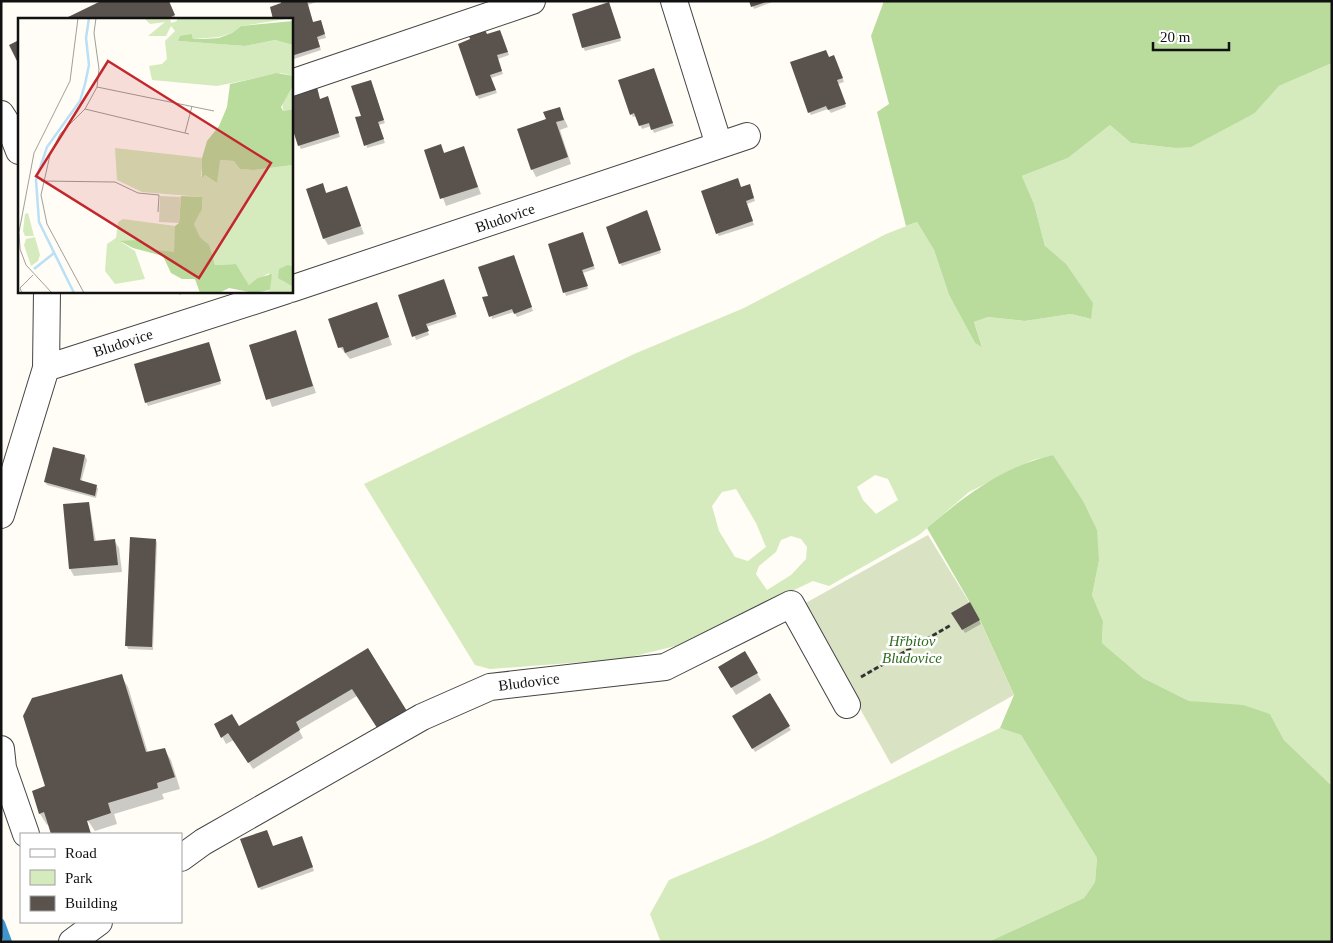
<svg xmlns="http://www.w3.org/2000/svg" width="1333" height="943" viewBox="0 0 1333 943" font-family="Georgia,serif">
<rect width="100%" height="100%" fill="#fffdf5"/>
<path fill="#d5ebbd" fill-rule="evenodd" d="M 1332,63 L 1332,786 L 1284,740 L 1270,714 L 1189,701 L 1143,678 L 1102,643 L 1103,621 L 1092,595 L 1099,561 L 1053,455 L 1033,460 L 969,492 L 919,535 L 829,586 L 813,581 L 680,645 L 622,659 L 490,669 L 475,665 L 364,484 L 634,354 L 744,308 L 886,234 L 917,222 L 934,250 L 949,295 L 975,343 L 982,346 L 974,322 L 988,317 L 1025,321 L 1071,314 L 1090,319 L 1045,246 L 1034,204 L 1022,176 L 1068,158 L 1110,125 L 1131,143 L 1175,148 L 1255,113 L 1279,86 ZM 875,475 L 888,479 L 898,500 L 876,514 L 863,500 L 857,487 ZM 736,489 L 756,523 L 766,547 L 748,561 L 735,557 L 719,531 L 712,506 L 722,492 ZM 791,536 L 801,539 L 807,547 L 806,559 L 791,575 L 767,590 L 756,574 L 759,566 L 776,552 L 781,540 Z
M 1000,728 L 1021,735 L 1097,858 L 1095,882 L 1084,898 L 988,942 L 661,942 L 660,940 L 650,914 L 669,880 L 762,841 Z"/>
<path fill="#b9dc9c" d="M 884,1 L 1332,1 L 1332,63 L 1279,86 L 1255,113 L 1191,147 L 1175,148 L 1131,143 L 1110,125 L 1068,158 L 1022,176 L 1034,204 L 1045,246 L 1066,264 L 1093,303 L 1091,319 L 1071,314 L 1025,321 L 988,317 L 974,322 L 982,347 L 975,343 L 949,295 L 934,250 L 917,222 L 906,226 L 877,112 L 889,104 L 871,36 Z
M 1053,455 L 1083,501 L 1097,530 L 1099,561 L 1092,595 L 1103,621 L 1102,643 L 1143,678 L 1189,701 L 1243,705 L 1270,714 L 1284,740 L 1332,786 L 1332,942 L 988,942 L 1084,898 L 1095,882 L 1097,858 L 1021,735 L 1000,728 L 1014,695 L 980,620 L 927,528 C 965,496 1002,467 1053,455 Z"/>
<path fill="#d9e3c4" d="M 928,535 L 980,620 L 1014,695 L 891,764 L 802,605 Z"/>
<path fill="#0003" d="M 168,1 L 176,19 L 67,19 Z
M 282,1 L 319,1 L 308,5 L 313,23 L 322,25 L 326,38 L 318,40 L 321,50 L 291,60 L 291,19 Z
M 751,1 L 775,1 L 754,9 Z
M 609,4 L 621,41 L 585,51 L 583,47 Z
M 502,35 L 509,55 L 498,59 L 503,74 L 491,78 L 497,93 L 479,99 L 477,96 L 487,36 Z
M 829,59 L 836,60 L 844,82 L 838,84 L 846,107 L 831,113 L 828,109 L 811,115 L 809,112 Z
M 655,72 L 674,126 L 654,133 L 651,126 L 642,129 L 636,116 L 633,117 L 631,114 Z
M 372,85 L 385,123 L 379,125 L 385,143 L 367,148 L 362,116 Z
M 328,98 L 340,137 L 301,149 L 299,145 L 320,100 Z
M 559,108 L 568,127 L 560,130 L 571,164 L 536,177 L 532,169 L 548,120 Z
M 440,146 L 445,154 L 463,148 L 481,194 L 446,206 L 425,151 Z
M 322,185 L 327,194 L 346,187 L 364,234 L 328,245 L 324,238 Z
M 741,188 L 751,189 L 755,201 L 747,204 L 754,225 L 719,236 L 717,233 Z
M 646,211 L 661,253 L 622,266 L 620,263 L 632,216 Z
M 584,237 L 595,269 L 583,273 L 588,289 L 566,296 L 549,245 Z
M 514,256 L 533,311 L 517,317 L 514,312 L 492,319 L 489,296 Z
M 445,284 L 457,317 L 426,327 L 429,335 L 416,340 L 400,296 Z
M 177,291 L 190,291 L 179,295 Z
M 377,304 L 392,345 L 350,359 L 340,347 Z
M 295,332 L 316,393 L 272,407 L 251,346 Z
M 209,344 L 221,384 L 148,406 L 146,402 Z
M 85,456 L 87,460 L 81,482 L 96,486 L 98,489 L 96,498 L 47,485 L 45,482 Z
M 89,503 L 96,542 L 114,540 L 119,548 L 122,572 L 74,576 L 70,569 Z
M 156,540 L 157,543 L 153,650 L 128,649 L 127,646 Z
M 970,604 L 981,624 L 965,633 L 953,613 Z
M 368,649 L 357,696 L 299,730 L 303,738 L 253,769 L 234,740 L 226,744 L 216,725 L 238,728 Z
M 744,652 L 761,680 L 736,695 L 719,667 Z
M 121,676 L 128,687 L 148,753 L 164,749 L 171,760 L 180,789 L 162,794 L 164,799 L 114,814 L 117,824 L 95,831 L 86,818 L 91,834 L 52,834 L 49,824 L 47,825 L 40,814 L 34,791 L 47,787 Z
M 769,695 L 791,730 L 755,752 L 734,717 Z
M 303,841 L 314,871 L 261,890 L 259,887 L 273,848 Z"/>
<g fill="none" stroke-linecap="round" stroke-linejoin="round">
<path stroke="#3f96cf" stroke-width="8" d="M 1,923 L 8,942"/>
</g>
<path fill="#5a524d" d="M 101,1 L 169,1 L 175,15 L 167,19 L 64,19 Z
M 281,1 L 307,1 L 313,22 L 321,20 L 325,34 L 317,37 L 320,47 L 291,56 L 291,19 L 273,19 L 270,7 L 281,3 Z
M 749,1 L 766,1 L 766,2 L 751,7 Z
M 609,2 L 621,38 L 582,48 L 572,14 Z
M 484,28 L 487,34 L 500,30 L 508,52 L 497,55 L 502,71 L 490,75 L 496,90 L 476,96 L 458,44 L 470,39 L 468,33 Z
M 19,40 L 19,65 L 9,45 Z
M 826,50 L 829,57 L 834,55 L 843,78 L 837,80 L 846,104 L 828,110 L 826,106 L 808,113 L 790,62 Z
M 654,68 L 673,123 L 651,130 L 649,123 L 639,126 L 634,113 L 630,115 L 618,80 Z
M 371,80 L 384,120 L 378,122 L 384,139 L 364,146 L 355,117 L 361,116 L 351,86 Z
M 317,87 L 320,99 L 328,96 L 339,133 L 298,146 L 291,124 L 291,93 Z
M 560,107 L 564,120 L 556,122 L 568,157 L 531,170 L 517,129 L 546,119 L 543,112 Z
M 441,144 L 444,153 L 464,146 L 478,187 L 440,199 L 424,150 Z
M 738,178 L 741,187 L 750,184 L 754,198 L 746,201 L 753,221 L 716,234 L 701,191 Z
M 323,183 L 326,193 L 347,186 L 361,226 L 323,239 L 306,189 Z
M 647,210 L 661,250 L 619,264 L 606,227 Z
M 583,232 L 594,266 L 582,270 L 588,286 L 563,293 L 548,244 Z
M 514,255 L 532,307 L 514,314 L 512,309 L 489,317 L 482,297 L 488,296 L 478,267 Z
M 444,279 L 456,314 L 426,324 L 429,331 L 412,337 L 398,295 Z
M 377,302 L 389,337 L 345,353 L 343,347 L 338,348 L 328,319 Z
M 296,330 L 313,386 L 266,400 L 249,345 Z
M 209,342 L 221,381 L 145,403 L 134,364 Z
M 53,447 L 85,455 L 80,480 L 97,485 L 95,496 L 44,482 Z
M 89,502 L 94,541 L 115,539 L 118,565 L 69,569 L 63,504 Z
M 130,537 L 156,539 L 152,647 L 125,646 Z
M 970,602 L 980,620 L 962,630 L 951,613 Z
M 368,648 L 410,716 L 381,734 L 352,689 L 296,722 L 300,730 L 248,763 L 228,733 L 221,738 L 214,724 L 232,714 L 239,726 Z
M 745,651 L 758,673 L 731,688 L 718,667 Z
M 122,674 L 146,752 L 165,748 L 175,777 L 157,783 L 158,788 L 108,803 L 111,813 L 87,821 L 91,834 L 51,834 L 44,812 L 39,814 L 32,791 L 45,786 L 23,716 L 32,698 Z
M 770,693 L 790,726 L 752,749 L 732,716 Z
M 267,830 L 273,846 L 302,836 L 313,867 L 258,888 L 240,839 Z"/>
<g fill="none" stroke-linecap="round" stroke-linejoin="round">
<defs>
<path id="minor" d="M 674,1 L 719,145
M 291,83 L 532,1
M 1,114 L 10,128 L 19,151
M 291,289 L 747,136
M 46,368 L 285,291
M 1,515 L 46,368 L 47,291
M 1,749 L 3,768 L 26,834
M 181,858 L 203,842 L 422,717 L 490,687 L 665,667 L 791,604 L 847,705
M 72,942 L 99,922"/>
</defs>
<use href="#minor" stroke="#444" stroke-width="28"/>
<path stroke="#333" stroke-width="3" stroke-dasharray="5 2.5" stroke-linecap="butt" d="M 861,677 L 951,625"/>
<use href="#minor" stroke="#fff" stroke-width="26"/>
</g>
<g text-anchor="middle" stroke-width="5" stroke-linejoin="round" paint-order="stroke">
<g font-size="15" fill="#111" stroke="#fff">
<text transform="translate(505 218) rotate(-19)" y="5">Bludovice</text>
<text transform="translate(123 343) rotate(-18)" y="5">Bludovice</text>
<text transform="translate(529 682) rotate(-7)" y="5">Bludovice</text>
</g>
<g font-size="15" font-style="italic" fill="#2f6b1f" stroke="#fff">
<text x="912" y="646">Hřbitov<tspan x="912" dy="17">Bludovice</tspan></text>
</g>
</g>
<g transform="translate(18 18)">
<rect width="275" height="275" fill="#fffdf5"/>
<path d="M 126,0 L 152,0 L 153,5 L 159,3 L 159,0 L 275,0 L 223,8 L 214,15 L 201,19 L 175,21 L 174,16 L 160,23 L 227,28 L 257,22 L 275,27 L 275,58 L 263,55 L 199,68 L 134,62 L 131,48 L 144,46 L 149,41 L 147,23 L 157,13 L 153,8 L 148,18 L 130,18 L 147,4 L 132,6 ZM 275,66 L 275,91 L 265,93 L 264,82 ZM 97,130 L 185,140 L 183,159 L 187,157 L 199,165 L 201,142 L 216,143 L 222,151 L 235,152 L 275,147 L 275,248 L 272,247 L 265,263 L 275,269 L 275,275 L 249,275 L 252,272 L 251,255 L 231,267 L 218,246 L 197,247 L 188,224 L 182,219 L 176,206 L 182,195 L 184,179 L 124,174 L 99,162 ZM 10,195 L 16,218 L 7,218 L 5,213 L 7,196 ZM 105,201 L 157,208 L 158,232 L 154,235 L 139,234 L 123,224 L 103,224 L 117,233 L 127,261 L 97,266 L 87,253 L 89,226 L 98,220 L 100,204 ZM 17,219 L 22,237 L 20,243 L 13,248 L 6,227 L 8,221 Z" fill="#d5ebbd"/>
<path d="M 275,3 L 275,27 L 257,22 L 227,28 L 160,23 L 162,18 L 174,16 L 175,21 L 186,21 L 201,20 L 214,15 L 223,8 ZM 259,55 L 275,58 L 274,69 L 263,89 L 265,93 L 275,91 L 275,147 L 235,152 L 222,151 L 216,143 L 202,142 L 199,165 L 187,157 L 184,160 L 184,140 L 189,123 L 201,108 L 209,89 L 212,66 ZM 163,178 L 184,179 L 184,191 L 176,206 L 182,219 L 191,227 L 197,247 L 218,246 L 231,267 L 240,260 L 254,256 L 252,272 L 236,275 L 211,270 L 201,275 L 182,275 L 177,261 L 164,261 L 153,255 L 145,238 L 115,230 L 102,223 L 120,222 L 136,232 L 156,234 L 157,208 L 161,205 ZM 270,247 L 275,248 L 275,269 L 260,260 L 261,251 Z" fill="#b9dc9c"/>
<path d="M 142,178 L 163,179 L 161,205 L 141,204 Z" fill="#d9e3c4"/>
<path fill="none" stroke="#b9e0f7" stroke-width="2.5" d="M 16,251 L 36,235M 56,275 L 21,204 L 18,162 L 29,129 L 62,83 L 67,66 L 71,47 L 68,20 L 71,0"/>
<path fill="none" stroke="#a09f9a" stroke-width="1" d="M 79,69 L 196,93M 67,91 L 171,116M 167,115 L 174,88M 23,163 L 97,164 L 120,175 L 141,177 L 140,194M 4,275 L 2,270 L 15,257M 34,275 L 8,247 L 2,231 L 1,214 L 16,135 L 52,63 L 60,0M 66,275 L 29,206 L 23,177 L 32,137 L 42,116 L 67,91 L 79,69 L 81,51 L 76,15 L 78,0"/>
<path fill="#c4262e" fill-opacity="0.15" stroke="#c4262e" stroke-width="2.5" d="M 90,43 L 253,145 L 181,260 L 18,158 Z"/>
<rect width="275" height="275" fill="none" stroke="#111" stroke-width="2.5"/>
</g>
<rect width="1333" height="943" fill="none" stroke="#111111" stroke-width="5"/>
<rect x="20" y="833" width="162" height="90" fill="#ffffff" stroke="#a0a0a0"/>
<rect x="30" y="849" width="25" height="8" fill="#ffffff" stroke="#a0a0a0"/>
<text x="65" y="858" font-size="15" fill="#111111">Road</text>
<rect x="30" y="870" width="25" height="15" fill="#d5ebbd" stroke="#a0a0a0"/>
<text x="65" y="883" font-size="15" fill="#111111">Park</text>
<rect x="30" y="896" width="25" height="15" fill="#5a524d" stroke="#a0a0a0"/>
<text x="65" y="908" font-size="15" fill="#111111">Building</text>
<path d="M1153 42v8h76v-8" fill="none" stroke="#111111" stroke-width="2.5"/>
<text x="1160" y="42" font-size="15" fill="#111111" stroke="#ffffff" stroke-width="4" paint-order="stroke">20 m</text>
</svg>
